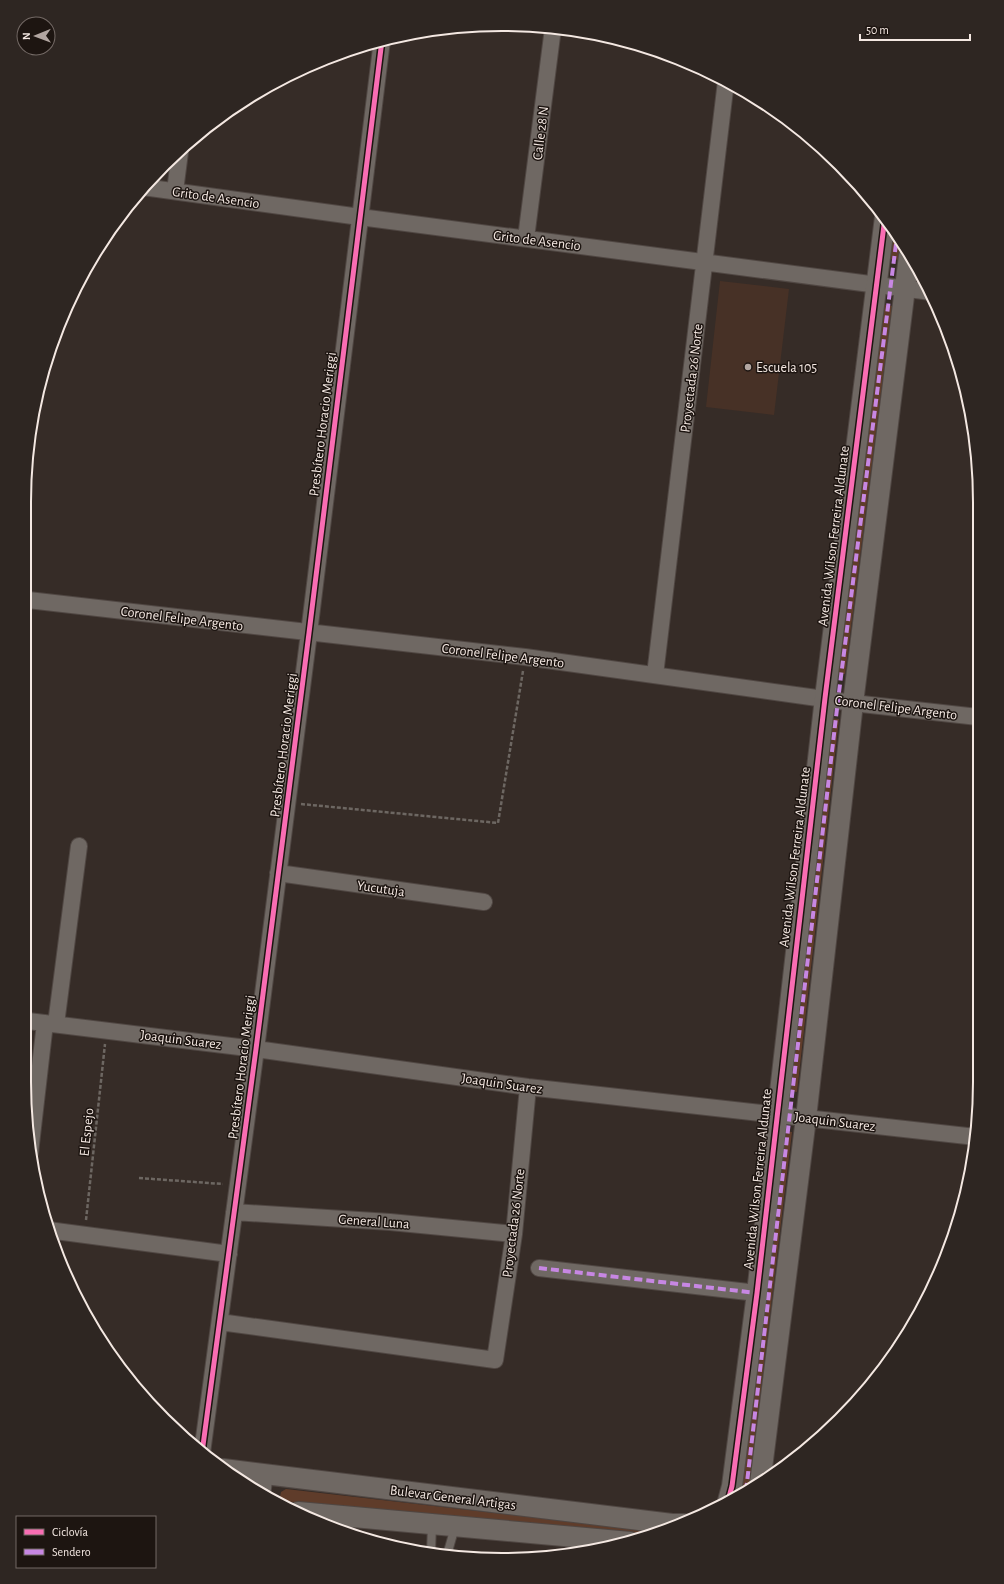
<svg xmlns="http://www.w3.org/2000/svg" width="1004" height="1584" viewBox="0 0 1004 1584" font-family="'Alegreya Sans',sans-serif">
<rect width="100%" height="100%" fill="#362c27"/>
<path fill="#473126" d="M 720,281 L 789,289 L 774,415 L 706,407 Z"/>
<path fill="#5f3c2a" d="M 891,227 L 901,242 L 898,260 L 887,259 Z
M 881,304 L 892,306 L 845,674 L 834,673 Z
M 829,718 L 839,719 L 797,1092 L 787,1091 Z
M 783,1131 L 792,1132 L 749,1488 L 739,1487 Z
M 286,1489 L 661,1532 L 653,1535 L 283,1501 L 280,1497 L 281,1492 Z"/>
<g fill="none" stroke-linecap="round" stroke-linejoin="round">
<defs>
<path id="service" d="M 431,1553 L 432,1524
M 447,1555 L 455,1527"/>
<path id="minor" d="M 143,187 L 360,217 L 931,292
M 175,191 L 180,152
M 526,238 L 553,28
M 28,600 L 525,657 L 853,703 L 978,717
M 655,675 L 726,81
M 278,873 L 484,902
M 28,1021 L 256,1049 L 528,1087 L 976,1137
M 56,1024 L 79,846
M 30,1153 L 45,1023
M 234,1212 L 390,1222 L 514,1234
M 48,1230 L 229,1254
M 539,1268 L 757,1293
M 220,1322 L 495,1360 L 514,1234 L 528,1087
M 202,1453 L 256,1049 L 309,633 L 382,40
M 262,1495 L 265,1474"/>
<path id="tertiary" d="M 223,1469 L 672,1524 L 684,1524
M 760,1484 L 806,1118 L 853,703 L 909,256
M 728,1501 L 732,1486 L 757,1293 L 825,698 L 885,217
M 298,1512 L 630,1542"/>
</defs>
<use href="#service" stroke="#504743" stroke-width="10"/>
<use href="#minor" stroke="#504743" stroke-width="18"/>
<use href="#tertiary" stroke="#504743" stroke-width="22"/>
<path stroke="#6d6762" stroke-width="2.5" stroke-dasharray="4 2" stroke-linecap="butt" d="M 301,804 L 498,823 L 523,671
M 139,1178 L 223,1184
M 86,1220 L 105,1044"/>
<use href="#service" stroke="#6f6863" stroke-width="8"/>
<use href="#minor" stroke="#6f6863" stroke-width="16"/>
<use href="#tertiary" stroke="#6f6863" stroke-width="20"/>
<path stroke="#c787e3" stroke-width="4" stroke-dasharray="8 4" stroke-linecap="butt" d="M 539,1268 L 757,1293
M 746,1491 L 838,700 L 897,236"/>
<defs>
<path id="cycleway" d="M 202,1453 L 256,1049 L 309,633 L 382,40
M 728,1501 L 732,1486 L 757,1293 L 825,698 L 885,217"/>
</defs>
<use href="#cycleway" stroke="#1d1511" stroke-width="8"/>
<use href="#cycleway" stroke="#f96db3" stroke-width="5"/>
</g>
<circle fill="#b2a6a1" stroke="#1d1511" stroke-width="1.5" cx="748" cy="367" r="4"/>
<g text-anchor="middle" stroke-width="3" stroke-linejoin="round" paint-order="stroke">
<g font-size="14" fill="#f4e8e2" stroke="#1d1511">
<text transform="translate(540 133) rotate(-83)" y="5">Calle 28 N</text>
<text transform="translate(216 197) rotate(8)" y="5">Grito de Asencio</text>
<text transform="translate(537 240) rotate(7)" y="5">Grito de Asencio</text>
<text transform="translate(691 378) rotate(-83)" y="5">Proyectada 26 Norte</text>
<text transform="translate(322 424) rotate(-83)" y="5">Presbítero Horacio Meriggi</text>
<text transform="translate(833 536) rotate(-83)" y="5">Avenida Wilson Ferreira Aldunate</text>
<text transform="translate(182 618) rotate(7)" y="5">Coronel Felipe Argento</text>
<text transform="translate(503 655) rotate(7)" y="5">Coronel Felipe Argento</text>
<text transform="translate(896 707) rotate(7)" y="5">Coronel Felipe Argento</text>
<text transform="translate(283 745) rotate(-83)" y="5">Presbítero Horacio Meriggi</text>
<text transform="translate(794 857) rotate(-83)" y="5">Avenida Wilson Ferreira Aldunate</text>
<text transform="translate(381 888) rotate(8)" y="5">Yucutuja</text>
<text transform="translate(181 1039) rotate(7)" y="5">Joaquin Suarez</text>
<text transform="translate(241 1067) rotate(-83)" y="5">Presbítero Horacio Meriggi</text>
<text transform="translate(502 1083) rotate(8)" y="5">Joaquin Suarez</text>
<text transform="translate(835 1121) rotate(7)" y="5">Joaquin Suarez</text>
<text transform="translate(86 1132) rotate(-84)" y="5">El Espejo</text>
<text transform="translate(757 1179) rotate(-84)" y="5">Avenida Wilson Ferreira Aldunate</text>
<text transform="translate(374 1221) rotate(4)" y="5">General Luna</text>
<text transform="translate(513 1223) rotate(-83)" y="5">Proyectada 26 Norte</text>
<text transform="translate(453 1497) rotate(7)" y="5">Bulevar General Artigas</text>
</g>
<g font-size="14" fill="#f4e8e2" stroke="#1d1511" text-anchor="start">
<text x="756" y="372">Escuela 105</text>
</g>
</g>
<path d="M0 0H1004V1584H0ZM502 31H502A471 471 0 0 1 973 502V1082A471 471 0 0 1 502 1553H502A471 471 0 0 1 31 1082V502A471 471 0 0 1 502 31Z" fill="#2e2622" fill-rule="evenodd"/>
<path fill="none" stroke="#f4e8e2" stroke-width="2" d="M502 31H502A471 471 0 0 1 973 502V1082A471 471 0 0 1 502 1553H502A471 471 0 0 1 31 1082V502A471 471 0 0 1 502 31Z"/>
<rect x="16" y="1516" width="140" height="52" fill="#1d1511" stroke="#736965"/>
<rect x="24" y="1529" width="20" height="6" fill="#f96db3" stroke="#736965"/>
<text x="52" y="1536" font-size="12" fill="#f4e8e2">Ciclovía</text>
<rect x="24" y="1549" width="20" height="6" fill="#c787e3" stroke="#736965"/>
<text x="52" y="1556" font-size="12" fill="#f4e8e2">Sendero</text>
<g transform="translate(36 36) rotate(269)"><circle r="19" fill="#1d1511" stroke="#736965"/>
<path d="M0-3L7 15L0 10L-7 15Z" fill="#b2a6a1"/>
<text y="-6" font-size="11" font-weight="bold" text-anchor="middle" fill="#f4e8e2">N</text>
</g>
<path d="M860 34v6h110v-6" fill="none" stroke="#f4e8e2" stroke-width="2"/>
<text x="866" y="34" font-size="12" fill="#f4e8e2" stroke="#1d1511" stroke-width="3" paint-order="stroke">50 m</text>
</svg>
